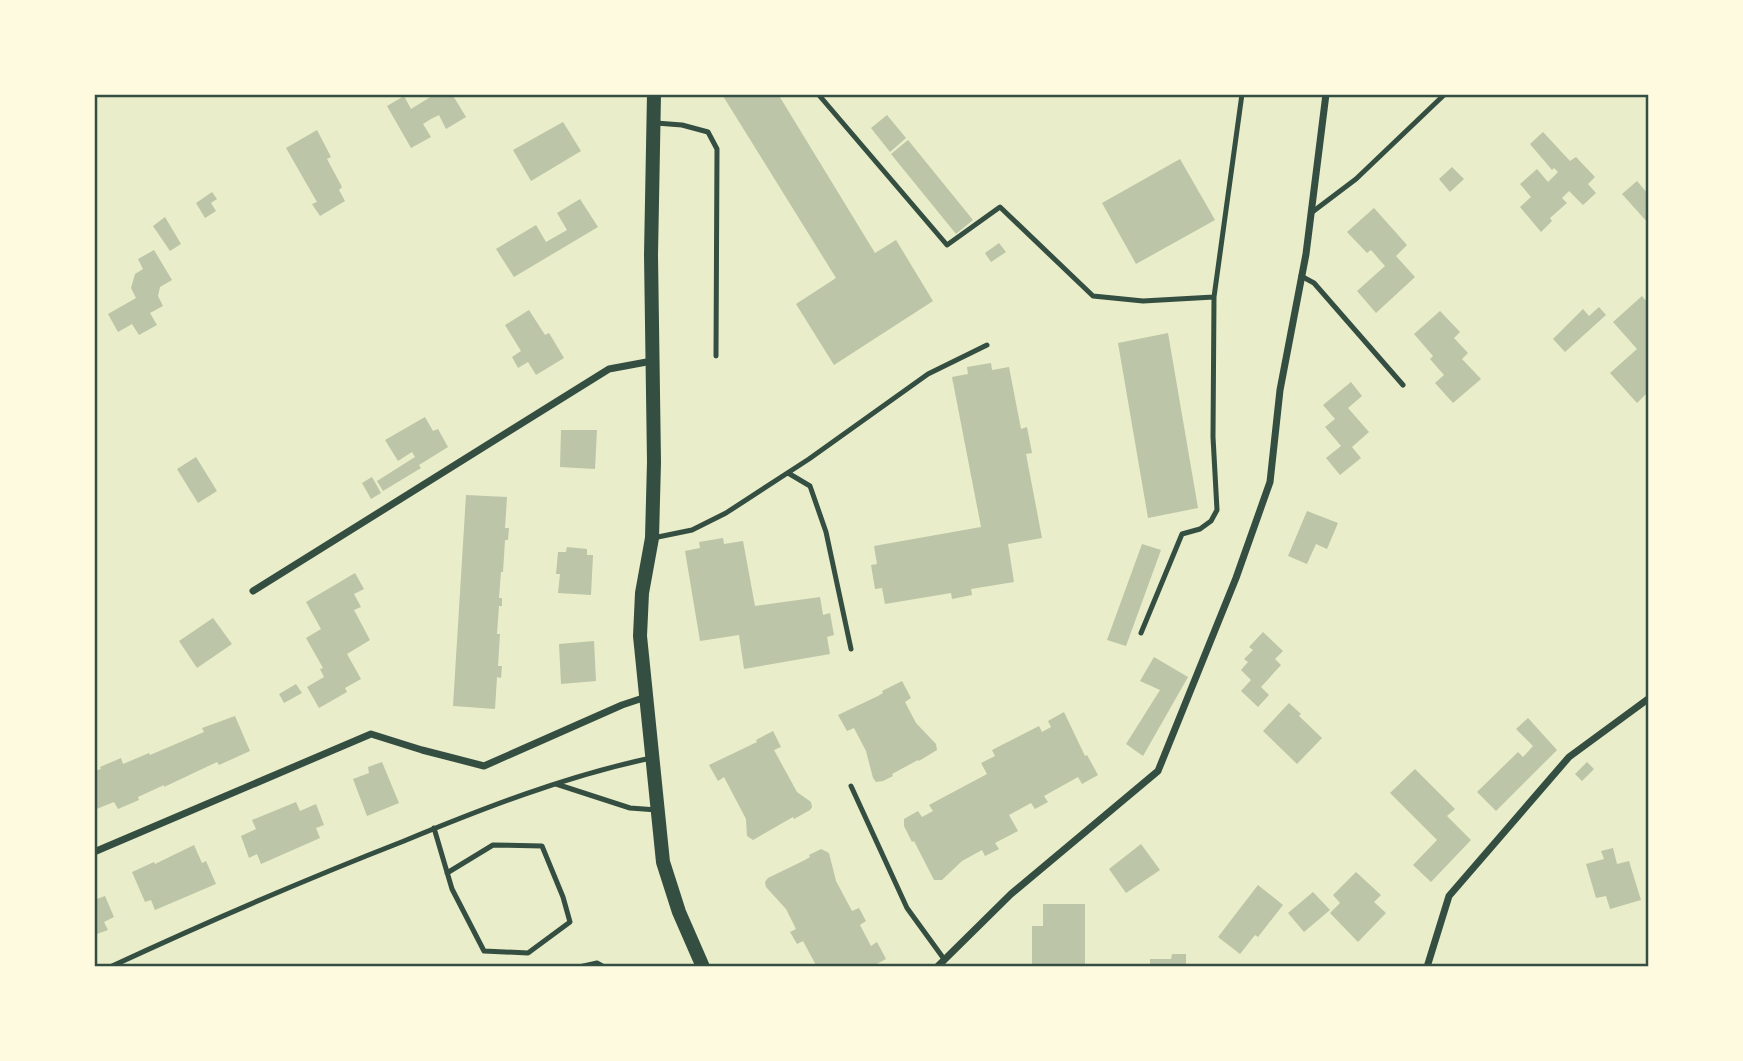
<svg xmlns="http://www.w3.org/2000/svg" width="1743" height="1061" viewBox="0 0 1743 1061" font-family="Poppins,sans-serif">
<rect width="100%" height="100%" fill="#e9edc9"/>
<path fill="#bcc5a7" d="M 431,94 L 452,94 L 466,117 L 446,129 L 439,115 L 431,119 L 423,124 L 431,137 L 411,148 L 387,106 L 404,96 L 411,109 L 432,96 Z
M 725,94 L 778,94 L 875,253 L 896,240 L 933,301 L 834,365 L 796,304 L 836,278 L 723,96 Z
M 887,115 L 906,138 L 890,152 L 871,128 Z
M 563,122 L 581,151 L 531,181 L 513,150 Z
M 317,130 L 331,157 L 327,159 L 342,187 L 339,190 L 345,201 L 320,216 L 312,204 L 317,202 L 286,148 Z
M 1543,132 L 1570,161 L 1576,157 L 1595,177 L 1588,184 L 1596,193 L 1583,205 L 1569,191 L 1562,198 L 1567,203 L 1550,218 L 1552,221 L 1541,232 L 1520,207 L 1531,197 L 1520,184 L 1537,169 L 1548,182 L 1558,172 L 1554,168 L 1552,170 L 1530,144 Z
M 908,140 L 973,220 L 956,234 L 891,154 Z
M 1180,159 L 1215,220 L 1136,264 L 1102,203 Z
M 1452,167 L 1464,179 L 1450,192 L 1439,179 Z
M 1637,181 L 1648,194 L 1648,223 L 1622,194 Z
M 212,192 L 217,199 L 211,203 L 216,211 L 205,218 L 196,203 Z
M 580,199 L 598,227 L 514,277 L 496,249 L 536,225 L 546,242 L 567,230 L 557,213 Z
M 1374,208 L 1407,245 L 1396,256 L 1415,277 L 1376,313 L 1357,291 L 1385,266 L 1371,250 L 1367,253 L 1347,232 Z
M 165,217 L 181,244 L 170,251 L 153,226 Z
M 999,243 L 1006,252 L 991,262 L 985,253 Z
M 154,250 L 172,280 L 160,287 L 158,296 L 163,306 L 150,313 L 157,325 L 139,335 L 132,324 L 118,332 L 108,314 L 136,298 L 131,288 L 135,274 L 143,269 L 138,259 Z
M 1642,296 L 1648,303 L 1648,392 L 1637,403 L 1610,373 L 1637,349 L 1613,322 Z
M 1599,307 L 1606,315 L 1565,352 L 1553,339 L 1583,309 L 1589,316 Z
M 529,310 L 545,335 L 549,333 L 564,358 L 536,375 L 528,362 L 518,368 L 512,357 L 521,351 L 505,325 Z
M 1440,311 L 1460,332 L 1454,338 L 1468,353 L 1462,359 L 1481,379 L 1453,403 L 1435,383 L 1444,375 L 1430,359 L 1433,356 L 1414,334 Z
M 1168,333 L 1198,508 L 1148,518 L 1118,343 Z
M 991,363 L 992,370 L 1009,367 L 1021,429 L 1027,427 L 1032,453 L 1026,454 L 1042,538 L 1008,544 L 1014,582 L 971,589 L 972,595 L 952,599 L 951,593 L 885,604 L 882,588 L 875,589 L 871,565 L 877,564 L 874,546 L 981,527 L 952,377 L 968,374 L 967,367 Z
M 1351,382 L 1362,396 L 1348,408 L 1369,432 L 1352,447 L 1361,458 L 1340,475 L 1326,458 L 1341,446 L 1325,427 L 1335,419 L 1323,405 Z
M 425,417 L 433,431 L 438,429 L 448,447 L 419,465 L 421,468 L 383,491 L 377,481 L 415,457 L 412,452 L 398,461 L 385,440 Z
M 561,430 L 597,430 L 595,469 L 560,467 Z
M 196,457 L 217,491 L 198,503 L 177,469 Z
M 372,477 L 381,493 L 371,499 L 362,483 Z
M 466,495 L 507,497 L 505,528 L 509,528 L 508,540 L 505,540 L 503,572 L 501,572 L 499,598 L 502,598 L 502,606 L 499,606 L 497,634 L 500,634 L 498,666 L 502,666 L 501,678 L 497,677 L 495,709 L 453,706 Z
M 1307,511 L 1338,523 L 1327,549 L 1316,544 L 1307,564 L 1288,556 Z
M 723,538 L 724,544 L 743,541 L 755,606 L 820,597 L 823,615 L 830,613 L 834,635 L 827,637 L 830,654 L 744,669 L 739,635 L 700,641 L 685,551 L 700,548 L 699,542 Z
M 1142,544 L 1161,550 L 1126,646 L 1107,640 Z
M 567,547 L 587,549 L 587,555 L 593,555 L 591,595 L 558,593 L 560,574 L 556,574 L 558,552 L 566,552 Z
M 355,573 L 364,589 L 354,594 L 361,607 L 354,610 L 370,640 L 347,654 L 361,679 L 345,688 L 347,692 L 319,708 L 307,687 L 324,677 L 320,669 L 323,668 L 306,638 L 321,629 L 306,602 Z
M 213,618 L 232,644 L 197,668 L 179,641 Z
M 1263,632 L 1283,651 L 1275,659 L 1281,665 L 1261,687 L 1269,695 L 1258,707 L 1241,691 L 1251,680 L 1241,670 L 1248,662 L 1244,659 L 1253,650 L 1249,647 Z
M 594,641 L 596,681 L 561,684 L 559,644 Z
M 1154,657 L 1188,677 L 1143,756 L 1126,744 L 1160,690 L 1140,681 Z
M 902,681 L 911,698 L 905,702 L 916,723 L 936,744 L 937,750 L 919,761 L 918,760 L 892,774 L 893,776 L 883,781 L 876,782 L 873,778 L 866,751 L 854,728 L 847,731 L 838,715 L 878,696 L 883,693 L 882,691 Z
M 296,684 L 302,693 L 284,703 L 279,694 Z
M 1289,703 L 1301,714 L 1299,716 L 1322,738 L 1297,764 L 1263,731 Z
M 1064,712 L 1085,756 L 1087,755 L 1098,775 L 1082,784 L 1078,777 L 1044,796 L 1048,802 L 1035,809 L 1031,803 L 1009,815 L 1018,831 L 995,843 L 999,849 L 985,856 L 982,850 L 962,861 L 942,880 L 934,880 L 914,841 L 912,842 L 904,826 L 904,819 L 918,811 L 922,817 L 933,811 L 929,805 L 987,774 L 981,763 L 995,756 L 992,750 L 1039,726 L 1042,732 L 1051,727 L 1048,721 Z
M 235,716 L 250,751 L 219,765 L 217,762 L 164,787 L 164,785 L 138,797 L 139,800 L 118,809 L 114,802 L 94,810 L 94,771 L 101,769 L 100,767 L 121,758 L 123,764 L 149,753 L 150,755 L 204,732 L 202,728 Z
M 1528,718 L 1557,750 L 1496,811 L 1477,792 L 1518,752 L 1523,757 L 1533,746 L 1516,729 Z
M 773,731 L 781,747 L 774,750 L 797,792 L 811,802 L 812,807 L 810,810 L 794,819 L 793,817 L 753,840 L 747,836 L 746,819 L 724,777 L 718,781 L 709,765 L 757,742 L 756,740 Z
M 382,762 L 399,803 L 367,816 L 353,779 L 369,773 L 368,767 Z
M 1587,762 L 1594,769 L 1582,781 L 1575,774 Z
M 1415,769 L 1455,809 L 1447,816 L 1471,840 L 1431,882 L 1413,865 L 1437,840 L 1390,793 Z
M 296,802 L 300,811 L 316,804 L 324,825 L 316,828 L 320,838 L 261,864 L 257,854 L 249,858 L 241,836 L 256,829 L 252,820 Z
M 1141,844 L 1160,870 L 1126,893 L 1109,869 Z
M 194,845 L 202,863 L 206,861 L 216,884 L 155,910 L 151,900 L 145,902 L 132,872 L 154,862 L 155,864 Z
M 1613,848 L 1617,864 L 1629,861 L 1641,900 L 1610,909 L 1606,896 L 1596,898 L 1586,864 L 1604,859 L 1601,851 Z
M 821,849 L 829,853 L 836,881 L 852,911 L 859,908 L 866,921 L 860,925 L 871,946 L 877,942 L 886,959 L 871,967 L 817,967 L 803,941 L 797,944 L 790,932 L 796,929 L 786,909 L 766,887 L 765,882 L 768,878 L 805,860 L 810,857 L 809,855 Z
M 1356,872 L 1381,895 L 1374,902 L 1386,913 L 1358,942 L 1330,913 L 1340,903 L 1333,895 Z
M 1258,885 L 1283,905 L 1258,937 L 1255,935 L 1240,954 L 1218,937 Z
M 1313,892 L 1330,910 L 1304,932 L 1288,913 Z
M 105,896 L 114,917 L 104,922 L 108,930 L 94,935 L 94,900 Z
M 1043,904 L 1085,904 L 1085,967 L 1032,967 L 1032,926 L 1043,926 Z
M 1172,954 L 1186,954 L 1186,967 L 1150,967 L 1150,959 L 1171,959 Z"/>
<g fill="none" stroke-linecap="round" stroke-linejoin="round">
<path stroke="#344e41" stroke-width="5" d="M 818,94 L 947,245 L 1000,207 L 1093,296 L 1143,301 L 1214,297
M 656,123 L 682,125 L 708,132 L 717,149 L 716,356
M 1311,213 L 1356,179 L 1445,94
M 1301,276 L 1314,283 L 1403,385
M 788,473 L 810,486 L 826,532 L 851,649
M 653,538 L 692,530 L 726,513 L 809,459 L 928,374 L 987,345
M 1141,633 L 1182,534 L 1200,529 L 1211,521 L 1217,510 L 1213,437 L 1214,297 L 1242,94
M 556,784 L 630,808 L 657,810
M 851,786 L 907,908 L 944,959
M 434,828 L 452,889 L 484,951 L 528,953 L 570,922 L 563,897 L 542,846 L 493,845 L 447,873
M 110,967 C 207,922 304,880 404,841 C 484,808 566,776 651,758
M 579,967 L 597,963 L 604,967"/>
<path stroke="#344e41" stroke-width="7" d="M 253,591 L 609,369 L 652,361
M 94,852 L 371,734 L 422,750 L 484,766 L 622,705 L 646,697
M 937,967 L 1011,894 L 1158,771 L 1236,578 L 1270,482 L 1280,390 L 1306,254 L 1326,94
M 1427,967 L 1449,896 L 1569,757 L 1648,699"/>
<path stroke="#344e41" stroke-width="14" d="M 654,94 L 651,255 L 654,462 L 652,538 L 642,593 L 640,636 L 663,862 L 679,912 L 703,967"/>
</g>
<rect width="1743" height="1061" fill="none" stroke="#fefae0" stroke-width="192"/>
<rect x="96" y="96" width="1551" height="869" fill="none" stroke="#344e41" stroke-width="2.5"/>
</svg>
